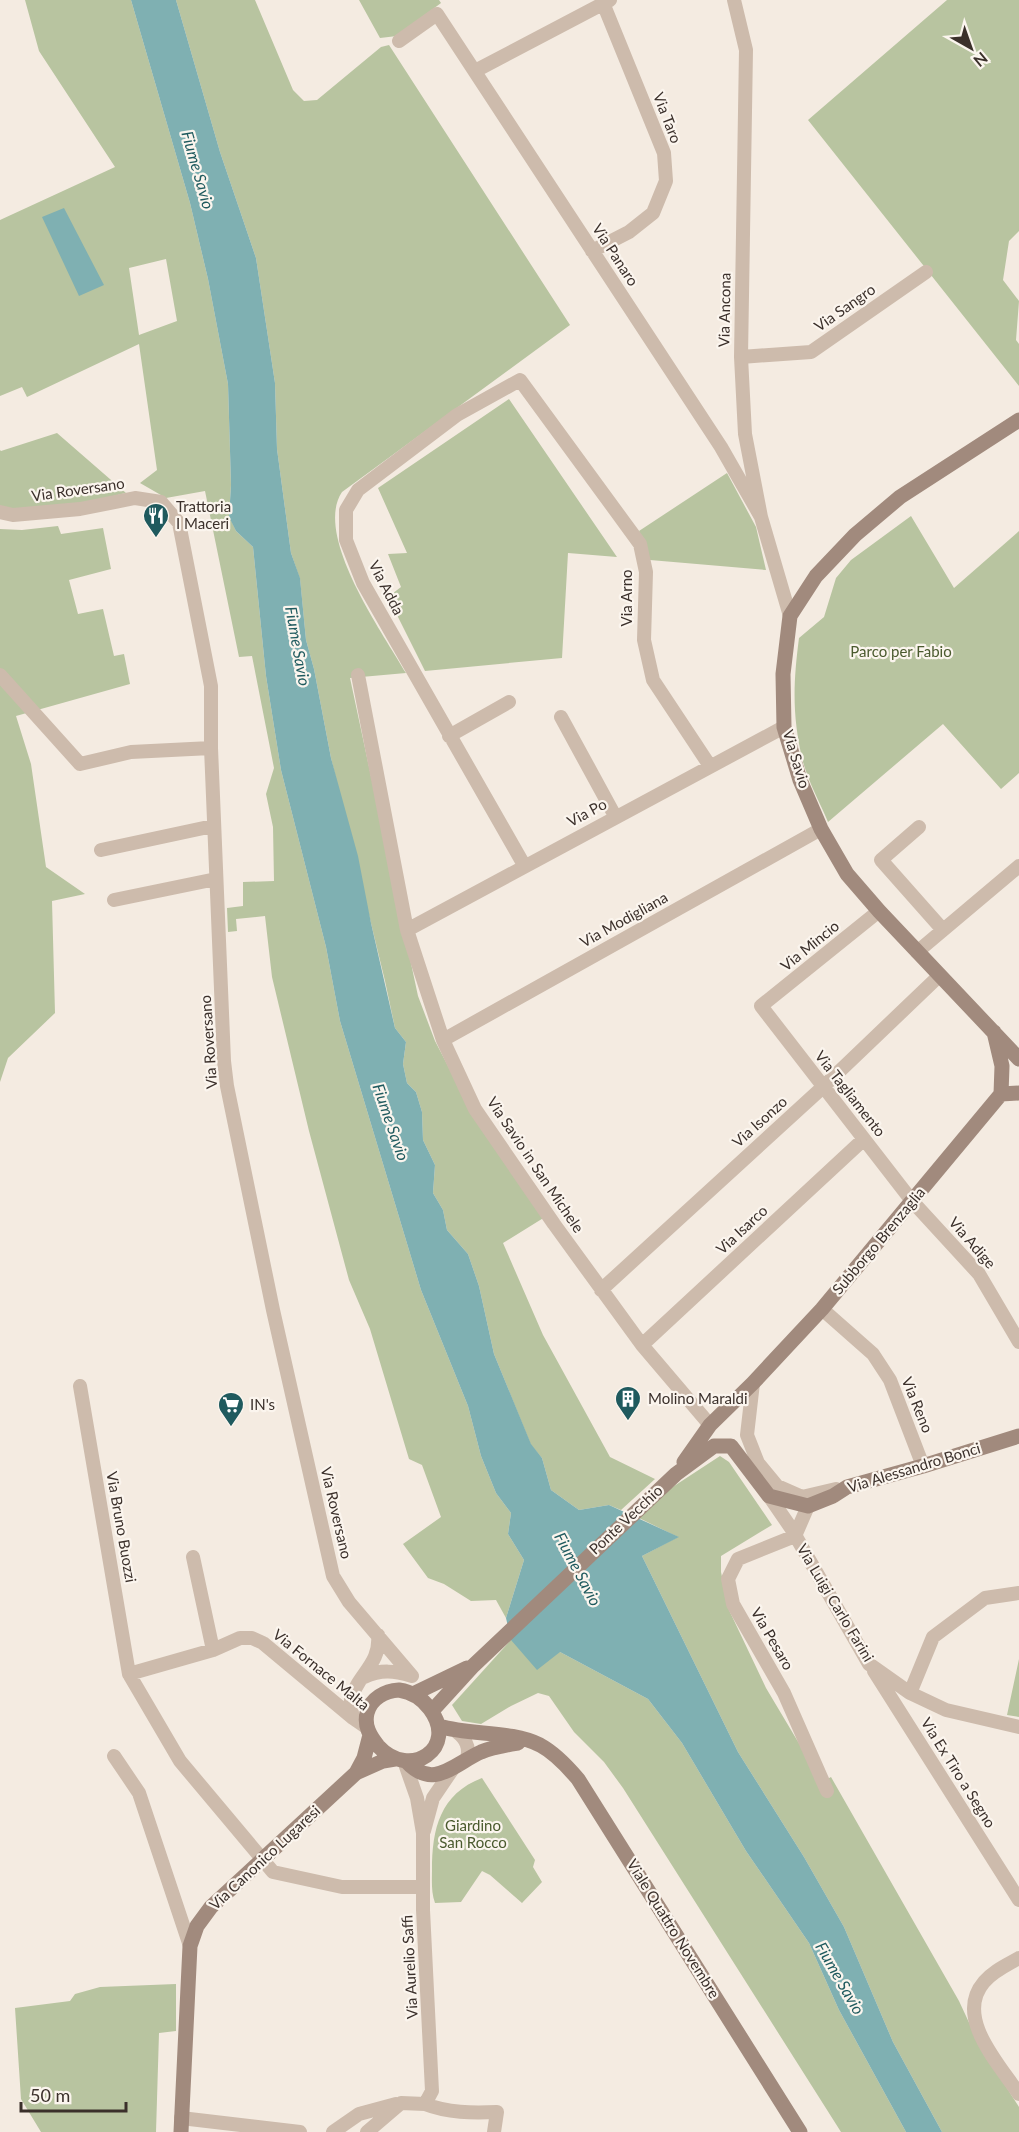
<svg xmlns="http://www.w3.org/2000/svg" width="1019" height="2132" viewBox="0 0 1019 2132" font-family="Lato,sans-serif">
<rect width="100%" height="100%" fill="#f4ebe1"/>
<path fill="#b8c4a0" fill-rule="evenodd" d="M 25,0 L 131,0 L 190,203 L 208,279 L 228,384 L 231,485 L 229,516 L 236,531 L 253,547 L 266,676 L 281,770 L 326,947 L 340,1021 L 421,1290 L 468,1406 L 481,1456 L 496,1493 L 511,1513 L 508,1534 L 524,1560 L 506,1618 L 496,1600 L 471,1601 L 444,1584 L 428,1578 L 403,1544 L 441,1517 L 422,1465 L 409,1459 L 370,1329 L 349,1280 L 309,1131 L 272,977 L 265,916 L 236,919 L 237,931 L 228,932 L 227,908 L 243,906 L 243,882 L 274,881 L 273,827 L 266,794 L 274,768 L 252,656 L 239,657 L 205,491 L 166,498 L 140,483 L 157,470 L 139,344 L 27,397 L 22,387 L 0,396 L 0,220 L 115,167 L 39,51 ZM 166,259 L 177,321 L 139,335 L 129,268 Z
M 176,0 L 255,0 L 293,90 L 304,101 L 317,100 L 381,47 L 389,45 L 570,325 L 342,492 C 313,535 383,633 406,673 L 350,678 L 418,996 L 435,1041 L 471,1110 L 545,1217 L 503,1243 L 543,1335 L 610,1457 L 655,1479 L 621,1510 L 609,1505 L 579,1510 L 551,1490 L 542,1458 L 531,1445 L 494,1354 L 479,1286 L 468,1254 L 447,1230 L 443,1210 L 433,1193 L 435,1165 L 423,1140 L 422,1112 L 416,1092 L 407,1083 L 403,1064 L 406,1042 L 395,1028 L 385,981 L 331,758 L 314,669 L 306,640 L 300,579 L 291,553 L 277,449 L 275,383 L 256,258 L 220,152 Z
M 359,0 L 439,0 L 441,3 L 397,36 L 380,38 Z
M 947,0 L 1019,0 L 1019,231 L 1009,241 L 1003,280 L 1019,301 L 1016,340 L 1019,344 L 1019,386 L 808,120 Z
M 509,399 L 617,557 L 568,553 L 562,658 L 425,671 L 388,597 L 401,587 L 388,554 L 407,553 L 378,488 Z
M 57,433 L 126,493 C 94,501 31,517 0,507 L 0,450 L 1,451 Z
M 727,473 L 756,527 L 766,570 L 650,560 L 639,531 Z
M 911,516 L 954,588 L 1019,531 L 1019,773 L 1001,789 L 943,724 L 828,822 C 820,803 809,783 803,762 C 792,717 793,684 799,638 L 824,617 L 836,578 L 851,560 Z
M 58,526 L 61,534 L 103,528 L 111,569 L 69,580 L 78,614 L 103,609 L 114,656 L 124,654 L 130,684 L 16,716 L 31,764 L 46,867 L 85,894 L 52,901 L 55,1013 L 8,1058 L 0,1082 L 0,529 L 22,530 Z
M 720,1456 L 729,1462 L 772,1525 L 721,1556 L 721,1572 L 729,1610 L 766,1688 L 822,1782 L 831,1777 L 959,2001 L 979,2044 L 1019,2107 L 1019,2132 L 942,2132 L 893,2042 L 844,1927 L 804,1857 L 738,1752 L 642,1556 L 678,1537 L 639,1518 L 665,1492 Z
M 511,1640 L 560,1652 L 648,1699 L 682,1743 L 746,1851 L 809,1943 L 839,2010 L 906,2132 L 841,2132 L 623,1788 L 604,1762 L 574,1732 L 549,1696 L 538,1693 L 511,1706 L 481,1724 L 462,1721 L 452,1705 Z
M 1019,1659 L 1019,1717 L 1007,1715 Z
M 482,1778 L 535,1860 L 533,1867 L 542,1882 L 522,1903 L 490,1875 L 482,1871 L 461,1902 L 435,1903 C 431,1892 432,1881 432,1870 C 432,1829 440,1794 482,1778 Z
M 176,1984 L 176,2031 L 159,2033 L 156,2132 L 41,2132 L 21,2099 L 15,2008 L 70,2001 L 75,1994 L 100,1987 Z"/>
<path fill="#7fb0b2" d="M 131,0 L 176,0 L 220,152 L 256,258 L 275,383 L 277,449 L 291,553 L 300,578 L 306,640 L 314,669 L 331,758 L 358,856 L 371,923 L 395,1028 L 406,1042 L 403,1064 L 407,1083 L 416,1092 L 422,1112 L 423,1140 L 435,1165 L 433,1193 L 443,1210 L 447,1230 L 468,1254 L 479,1286 L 494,1354 L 531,1444 L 542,1458 L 551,1490 L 579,1510 L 609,1505 L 679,1537 L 642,1556 L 738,1752 L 804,1857 L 844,1927 L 893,2042 L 942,2132 L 906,2132 L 839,2010 L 809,1943 L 746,1851 L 682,1743 L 648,1699 L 560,1652 L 537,1670 L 511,1640 L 506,1618 L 524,1560 L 508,1534 L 511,1513 L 496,1493 L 481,1456 L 468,1406 L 421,1290 L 340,1021 L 326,947 L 281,770 L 266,676 L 253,547 L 236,531 L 229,517 L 231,485 L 228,384 L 208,279 L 190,203 Z
M 64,208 L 104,285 L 79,296 L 42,217 Z"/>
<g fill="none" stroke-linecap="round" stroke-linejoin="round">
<path stroke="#cdbbac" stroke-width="14" d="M 734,0 L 746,50 L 741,357 L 745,434 L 761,517 L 790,616
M 399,41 L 437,14 L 721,447 L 761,517
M 475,71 L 610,0
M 592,251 L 629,232 L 653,213 L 666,181 L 664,153 L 603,3
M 741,357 L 811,352 L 926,272
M 0,512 L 13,515 L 80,509 L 135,498 L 161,502 L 179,523 L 211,686 L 211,748 L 224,1061 L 227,1086 L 273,1310 L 333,1576 L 349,1602 L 412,1676
M 0,675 L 80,764 L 131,752 L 211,748
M 358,675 L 407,930 L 443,1040 L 475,1109 L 554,1224 L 642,1345 L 710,1425
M 561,717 L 615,816
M 449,736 L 509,702
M 919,827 L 881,860 L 943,930
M 101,850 L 213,826
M 524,865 L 363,583 L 346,540 L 346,510 L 358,490 L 457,415 L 520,380 L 640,544 L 646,572 L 644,640 L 653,680 L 710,766
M 114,900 L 216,879
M 879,911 L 761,1006 L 912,1201 L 979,1274 L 1019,1342
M 407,930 L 784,727
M 917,952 L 1019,866
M 443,1040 L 821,829
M 601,1290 L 823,1087 L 939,976
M 822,1309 L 873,1354 L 890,1380 L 923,1466
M 642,1345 L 864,1139
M 753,1383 L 747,1435 L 758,1463 L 777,1486 L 802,1497 L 836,1489
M 80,1386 L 129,1674
M 769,1496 L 791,1528 L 869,1664 L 910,1693 L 946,1710 L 1019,1727
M 795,1536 L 738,1559 L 728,1579 L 733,1604 L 784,1693 L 827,1791
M 795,1536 L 808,1506
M 193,1557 L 213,1650
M 874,1671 L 1019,1900
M 364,1677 C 382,1669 394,1671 412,1676
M 910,1693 L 933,1637 L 985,1598 L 1019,1593
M 353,1718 C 352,1712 350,1706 351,1700 C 357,1674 381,1665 378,1635
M 366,1727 L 353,1718 L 263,1643 L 252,1638 L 240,1638 L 213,1650 L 129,1674 L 180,1761 L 273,1872 L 342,1887 L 423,1887
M 457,1732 C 466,1739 470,1747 467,1759
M 114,1756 L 139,1793 L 190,1946
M 424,1831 L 433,1798 L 452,1770
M 1019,1958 C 1007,1965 993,1971 984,1982 C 954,2017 999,2064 1019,2094
M 425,2104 C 448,2113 472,2113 497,2112 L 494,2132
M 181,2118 L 300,2132
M 333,2132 L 359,2114 L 396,2104
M 367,2132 L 401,2103 L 425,2104 L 432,2091 L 423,1910 L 423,1833 L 417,1798 L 404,1761"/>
<path stroke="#a18a7d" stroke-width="15" d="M 1019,420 L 900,497 L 855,535 L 816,576 L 790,616 L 783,674 L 784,727 L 800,780 L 821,829 L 847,874 L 879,911 L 1019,1059
M 1001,1094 L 1019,1093
M 684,1462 L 710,1425 L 753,1383 L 822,1309 L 1001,1094 L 1002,1066 L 994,1032
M 399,1690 C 412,1692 422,1698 430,1709 C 459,1748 410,1781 378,1746 C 370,1736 364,1726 367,1713 C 371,1698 385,1691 399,1690 Z
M 413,1694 L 467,1668
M 432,1711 L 473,1666 L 676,1474 L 714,1446 L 731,1446 L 769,1496 L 808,1506 L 833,1496 L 847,1487 L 923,1466 L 1019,1436
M 439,1726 C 471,1736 510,1730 540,1745 C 555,1753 567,1766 578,1779 L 800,2132
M 406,1761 C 433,1791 454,1764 481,1752 C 493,1747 506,1745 518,1743
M 356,1773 L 364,1758 L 370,1735
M 181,2132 L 190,1946 L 197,1926 L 211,1907 L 356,1773 L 383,1761 L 395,1759"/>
</g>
<defs>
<symbol id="restaurant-pin" viewBox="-11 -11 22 30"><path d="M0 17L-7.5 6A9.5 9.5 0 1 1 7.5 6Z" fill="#1f5a5e" stroke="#fbf5ee"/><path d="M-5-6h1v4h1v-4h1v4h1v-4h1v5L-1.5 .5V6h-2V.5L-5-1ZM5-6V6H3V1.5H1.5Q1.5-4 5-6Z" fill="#fff"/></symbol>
<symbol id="building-pin" viewBox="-11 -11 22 30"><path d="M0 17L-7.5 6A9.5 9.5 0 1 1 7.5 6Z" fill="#1f5a5e" stroke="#fbf5ee"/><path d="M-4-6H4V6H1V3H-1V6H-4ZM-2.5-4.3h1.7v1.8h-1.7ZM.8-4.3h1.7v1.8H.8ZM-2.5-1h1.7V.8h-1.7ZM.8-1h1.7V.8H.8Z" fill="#fff"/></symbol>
<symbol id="supermarket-pin" viewBox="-11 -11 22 30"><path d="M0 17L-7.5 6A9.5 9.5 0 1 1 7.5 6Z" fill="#1f5a5e" stroke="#fbf5ee"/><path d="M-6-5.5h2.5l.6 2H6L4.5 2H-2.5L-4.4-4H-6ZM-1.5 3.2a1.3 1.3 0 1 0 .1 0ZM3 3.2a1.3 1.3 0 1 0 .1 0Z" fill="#fff"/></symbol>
</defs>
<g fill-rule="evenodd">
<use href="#restaurant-pin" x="141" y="501" width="30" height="40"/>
<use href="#building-pin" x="613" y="1384" width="30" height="40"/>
<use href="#supermarket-pin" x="216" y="1390" width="30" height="40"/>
</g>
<g text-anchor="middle" stroke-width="4.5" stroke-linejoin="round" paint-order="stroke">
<g font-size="15" fill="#3b302b" stroke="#fbf5ee">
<text transform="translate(667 118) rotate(69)" y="5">Via Taro</text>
<text transform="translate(615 255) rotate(57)" y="5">Via Panaro</text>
<text transform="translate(845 308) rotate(-35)" y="5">Via Sangro</text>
<text transform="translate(725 310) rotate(-89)" y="5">Via Ancona</text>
<text transform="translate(78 490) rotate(-8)" y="5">Via Roversano</text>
<text transform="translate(386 588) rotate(63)" y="5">Via Adda</text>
<text transform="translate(627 598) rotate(-90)" y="5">Via Arno</text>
<text transform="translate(796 759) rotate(73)" y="5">Via Savio</text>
<text transform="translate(587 813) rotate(-28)" y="5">Via Po</text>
<text transform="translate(624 920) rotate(-29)" y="5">Via Modigliana</text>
<text transform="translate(810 946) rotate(-39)" y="5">Via Mincio</text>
<text transform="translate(209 1042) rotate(-94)" y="5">Via Roversano</text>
<text transform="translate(850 1094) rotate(52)" y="5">Via Tagliamento</text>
<text transform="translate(760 1122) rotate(-42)" y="5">Via Isonzo</text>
<text transform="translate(535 1165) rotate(56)" y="5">Via Savio in San Michele</text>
<text transform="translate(742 1230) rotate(-43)" y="5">Via Isarco</text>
<text transform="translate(879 1241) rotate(-50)" y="5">Subborgo Brenzaglia</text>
<text transform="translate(972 1243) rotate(49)" y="5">Via Adige</text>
<text transform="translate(917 1405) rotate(68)" y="5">Via Reno</text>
<text transform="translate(914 1468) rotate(-17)" y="5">Via Alessandro Bonci</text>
<text transform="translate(336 1513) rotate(77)" y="5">Via Roversano</text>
<text transform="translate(626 1520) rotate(-43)" y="5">Ponte Vecchio</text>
<text transform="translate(121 1527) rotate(80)" y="5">Via Bruno Buozzi</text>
<text transform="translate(835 1603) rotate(59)" y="5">Via Luigi Carlo Farini</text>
<text transform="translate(772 1639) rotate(60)" y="5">Via Pesaro</text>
<text transform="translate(321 1670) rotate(39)" y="5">Via Fornace Malta</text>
<text transform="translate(958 1773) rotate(58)" y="5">Via Ex Tiro a Segno</text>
<text transform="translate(265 1858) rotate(-43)" y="5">Via Canonico Lugaresi</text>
<text transform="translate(673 1929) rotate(58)" y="5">Viale Quattro Novembre</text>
<text transform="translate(410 1967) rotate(-93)" y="5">Via Aurelio Saffi</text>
</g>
<g font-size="15" fill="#3b302b" stroke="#fbf5ee" text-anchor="start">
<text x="176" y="512">Trattoria<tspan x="176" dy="17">I Maceri</tspan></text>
<text x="648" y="1404">Molino Maraldi</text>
<text x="250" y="1410">IN's</text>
</g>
<g font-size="15" fill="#4a5a2e" stroke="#fbf5ee">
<text x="901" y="657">Parco per Fabio</text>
<text x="473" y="1831">Giardino<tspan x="473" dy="17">San Rocco</tspan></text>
</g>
<g font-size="16" font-style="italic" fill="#1f5a5e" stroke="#fbf5ee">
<text transform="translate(198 170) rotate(74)" y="6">Fiume Savio</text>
<text transform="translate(298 646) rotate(80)" y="6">Fiume Savio</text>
<text transform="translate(391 1122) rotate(71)" y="6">Fiume Savio</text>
<text transform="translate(578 1569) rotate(62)" y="6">Fiume Savio</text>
<text transform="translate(840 1978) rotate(60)" y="6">Fiume Savio</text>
</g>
</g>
<g transform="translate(971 48) rotate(140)" stroke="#fbf5ee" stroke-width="4.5" paint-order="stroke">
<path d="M0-4.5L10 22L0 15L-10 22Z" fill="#3b302b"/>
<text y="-9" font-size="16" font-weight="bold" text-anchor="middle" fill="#3b302b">N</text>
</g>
<path d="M21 2102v9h105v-9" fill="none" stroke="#3b302b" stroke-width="3"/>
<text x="30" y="2102" font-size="18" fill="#3b302b" stroke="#fbf5ee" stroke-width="4.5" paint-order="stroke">50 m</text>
</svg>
